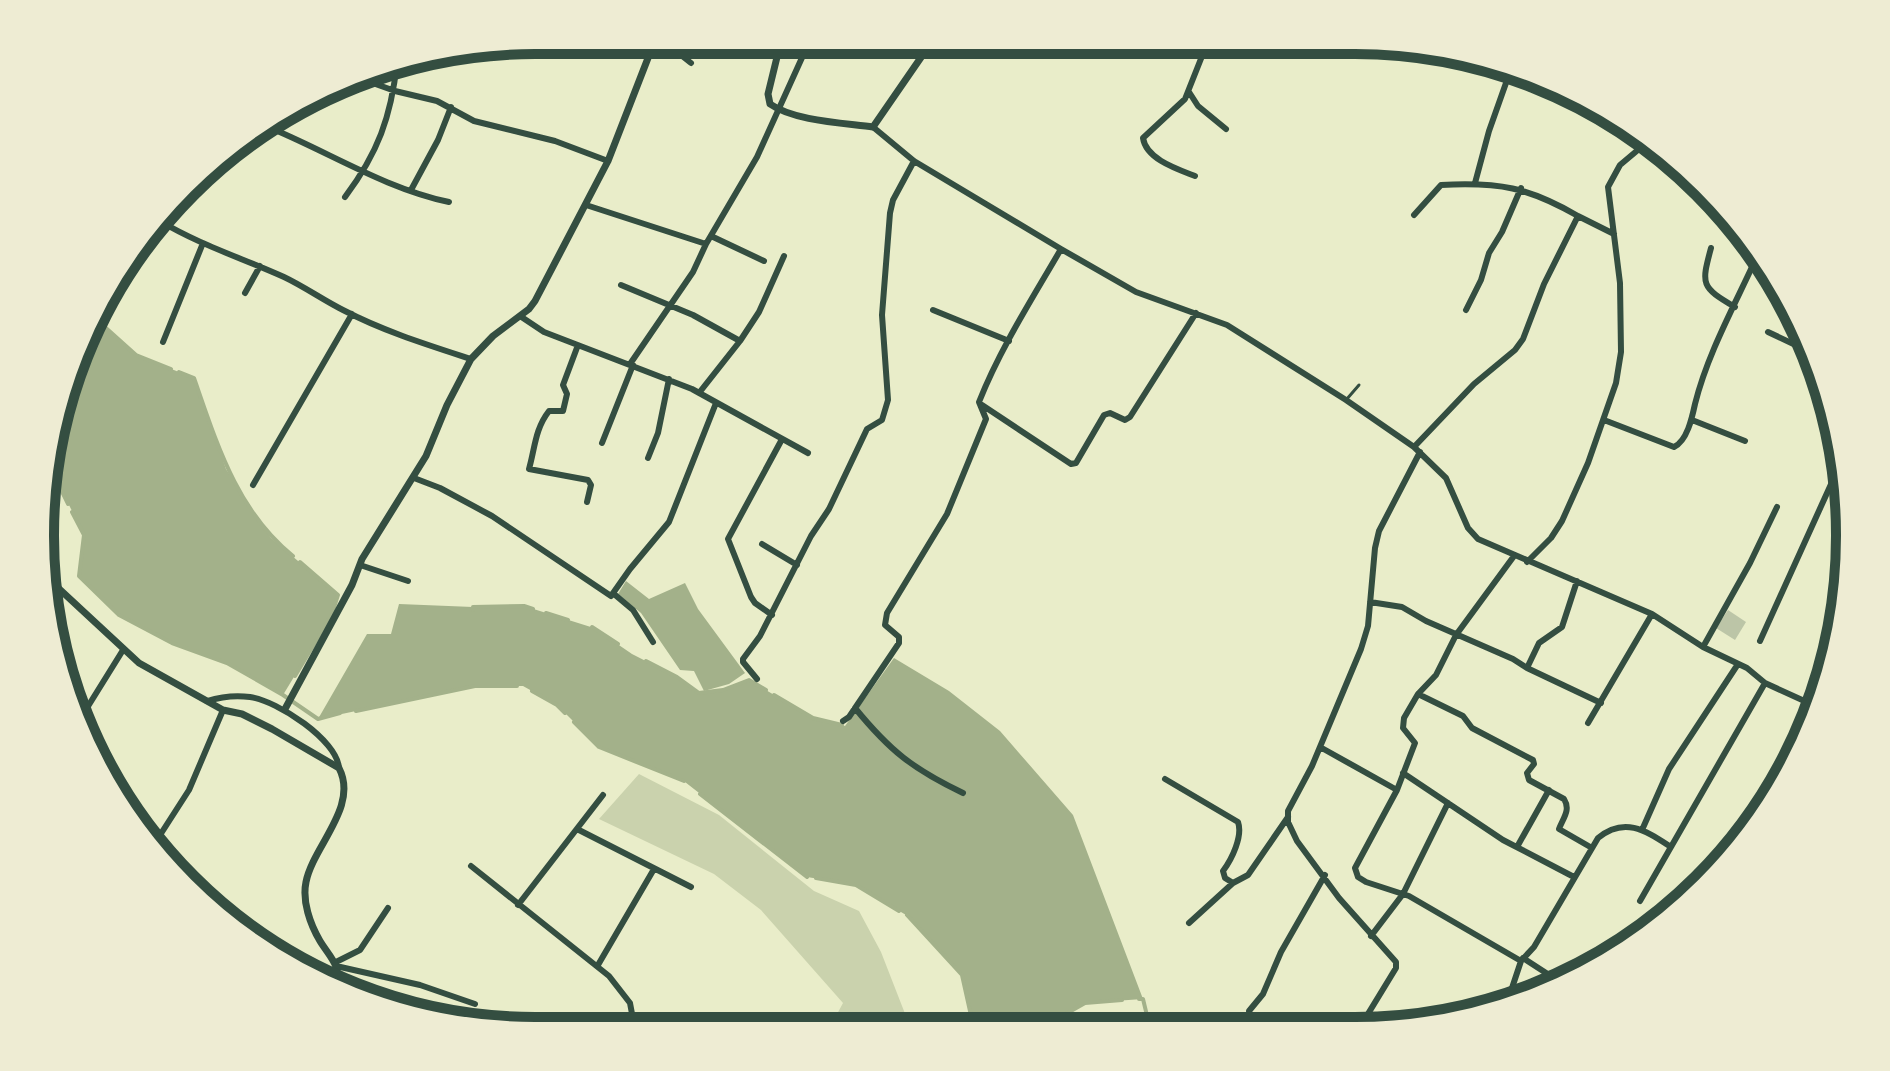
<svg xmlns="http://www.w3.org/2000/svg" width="1890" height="1071" viewBox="0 0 1890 1071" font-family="Literata,serif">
<rect width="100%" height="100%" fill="#e9edc9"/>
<path fill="#cad2ad" d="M 639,774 L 719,815 L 814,891 L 859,911 L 881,952 L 911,1029 L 829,1029 L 843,1003 L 761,910 L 714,874 L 599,819 Z"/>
<path fill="#a3b18a" d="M 97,320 L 136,355 L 194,378 L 226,469 L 271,538 L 338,595 L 332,614 L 283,695 L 227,663 L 172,643 L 119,615 L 79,576 L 84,535 L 51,469 L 57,407 Z
M 626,581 L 649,599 L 685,583 L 698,609 L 745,673 L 729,684 L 704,691 L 694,671 L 680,670 L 641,613 L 618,594 Z
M 399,604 L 473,607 L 524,606 L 594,628 L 632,654 L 677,677 L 699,693 L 723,690 L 749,680 L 813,718 L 845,726 L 894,658 L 949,691 L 1000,731 L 1073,815 L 1143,999 L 1085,1003 L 1041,1028 L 996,1028 L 972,1020 L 962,975 L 906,915 L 856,885 L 807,877 L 685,782 L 599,747 L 557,705 L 523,686 L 475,686 L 318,719 L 367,634 L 391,634 Z"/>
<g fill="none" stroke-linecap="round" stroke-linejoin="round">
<path stroke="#a3b18a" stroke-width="4" d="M 97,320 L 136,355 L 171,369
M 179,372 L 194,378 C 217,444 237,511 293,556
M 51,469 L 68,504
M 72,512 L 84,535 L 79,576 L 119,615 L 172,643 L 227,663 L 283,695 L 318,719 L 340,713
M 473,610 L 473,607 L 524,606 L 533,609
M 546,613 L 568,620
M 592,627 L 618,644
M 646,661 L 677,677 L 699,693 L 723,690 L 749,680 L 766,690
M 295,676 L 332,614 L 338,595 L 300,562
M 532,691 L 557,705 L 565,713
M 774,695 L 813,718 L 842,725
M 356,711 L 475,686 L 517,686
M 574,722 L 599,747 L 684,781
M 700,794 L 807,877
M 816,878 L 856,885 L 899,911
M 907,915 L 962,975 L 972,1020 L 975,1021
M 1139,999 L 1143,999 L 1150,1028
M 1041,1028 L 1085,1003 L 1122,1000"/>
</g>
<path fill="#bcc5a7" d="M 1728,610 L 1746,622 L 1735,640 L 1716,628 Z"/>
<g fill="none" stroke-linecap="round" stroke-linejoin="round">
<path stroke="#344e41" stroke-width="3" d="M 1346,400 L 1359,385"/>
<path stroke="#344e41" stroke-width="6" d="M 662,40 L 691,63
M 918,40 L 926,52
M 356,77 L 395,91 L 437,101 L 474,121 L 555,141 L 608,161
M 1189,92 L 1198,106 L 1226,129
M 873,127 L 914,161 L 1061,249 L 1136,292 L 1227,325 L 1346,400 L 1414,447 L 1446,478 L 1468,528 L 1478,539 L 1652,614 L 1703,647 L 1747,668 L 1765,683 L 1811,704
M 275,130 C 332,154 387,189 449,202
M 1195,176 C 1177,169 1146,159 1143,138 L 1185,99 L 1208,41
M 1475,183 L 1489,131 L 1512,66
M 411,190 L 438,140 L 451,107
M 345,197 C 378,153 391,117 397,63
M 586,205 L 706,244
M 1414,215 L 1441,185 C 1499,182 1528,187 1578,216
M 160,221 C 200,245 242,258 284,277 C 305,287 323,300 343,310 C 383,331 428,345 471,359
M 711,236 L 764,261
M 1711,248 C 1701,285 1701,287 1735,307
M 621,285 L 693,315 L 740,341
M 245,293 L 260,266
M 933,310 L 1009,341
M 1466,310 L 1481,280 L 1489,253 L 1502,232 L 1521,188
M 520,316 L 544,332 L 692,389 L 808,453
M 1768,332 L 1804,349
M 163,342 L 203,243
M 578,345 L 563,385 L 567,394 L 563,411 L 549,411 C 535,429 535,448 529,469 L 588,480 L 591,485 L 587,502
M 630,364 L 693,272 L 706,244 L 757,157 L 810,40
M 699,393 L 740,341 L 759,312 L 784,256
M 982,405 L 1071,464 L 1076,463 L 1104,415 L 1110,413 L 1125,420 L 1130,417 L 1196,313
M 1604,420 L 1674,447 C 1687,441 1692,418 1695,404 C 1708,352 1736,303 1758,254
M 1692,420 L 1745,441
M 602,443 L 633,365
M 1414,447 L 1474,384 L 1515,350 L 1523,339 L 1544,284 L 1578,216 L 1614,234
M 648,458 L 658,433 L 669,379
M 414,478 L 440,488 L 492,516 L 611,596 L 630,569 L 669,522 L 716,403
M 253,485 L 352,314
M 762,544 L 797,565
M 1514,556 L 1456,635 L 1436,675 L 1418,694 L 1404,718 L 1403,728 L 1415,743 L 1397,790 L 1355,868 L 1358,877 L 1366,882 L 1409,896 L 1521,961
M 1527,562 L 1551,538 L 1562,521 L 1588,463 L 1616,383 L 1621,352 L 1620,283 L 1608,187 L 1620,165 L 1645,144
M 360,565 L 408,581
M 614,594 L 633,610 L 653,642
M 1370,602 L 1402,607 L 1426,621 L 1513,659 L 1527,668 L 1601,703
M 50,606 L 61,591
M 772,615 L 755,603 L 751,597 L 728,539 L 781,441
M 1760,641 L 1837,471
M 1703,647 L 1750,563 L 1777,507
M 1527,668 L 1539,643 L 1562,627 L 1577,581
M 757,679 L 743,662 L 743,659 L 760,636 L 811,536 L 829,509 L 867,429 L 882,420 L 888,400 L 882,315 L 890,213 L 893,200 L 914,161
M 1418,694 L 1463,716 L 1472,728 L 1533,760 L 1534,764 L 1527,773 L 1529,780 L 1564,799 C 1571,810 1563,818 1559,829 L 1592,848
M 207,701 C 220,697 236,695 250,697 C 278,701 337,740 339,768
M 855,708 C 890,751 913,769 963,793
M 843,721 L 849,717 L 899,643 L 899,637 L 885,625 L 887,613 L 947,514 L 986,419 L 979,402 C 1000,349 1032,299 1061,249
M 1588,723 L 1652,614
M 77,724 L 123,650
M 1320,747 L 1397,790
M 1403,773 L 1503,840 L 1574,877
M 1165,779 L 1238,822 C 1243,836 1232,859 1223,871 L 1225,878 L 1233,883 L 1248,875 L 1288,817
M 577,829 L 691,887
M 1642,830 L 1669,769 L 1738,664
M 153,846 L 189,790 L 223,710
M 1517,847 L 1549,790
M 471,866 L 609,976 L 630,1003 L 633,1019 L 630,1030
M 1640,901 L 1765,683
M 518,905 L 603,795
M 1189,923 L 1233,883
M 1371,936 L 1403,894 L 1448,803
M 1523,958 L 1560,982
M 336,962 L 360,950 L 388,908
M 598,965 L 654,869
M 336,966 L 420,985 L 475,1004
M 1506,1006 L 1521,961 L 1534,947 L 1598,838 C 1625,816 1646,831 1671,847
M 1253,1027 L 1249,1011 L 1263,994 L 1281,952 L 1325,875
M 1360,1027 L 1396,968 L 1396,962 L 1339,898 L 1297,841 L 1288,822 L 1288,811 L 1312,766 L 1361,649 L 1368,626 L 1375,548 L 1379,531 L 1420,452"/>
<path stroke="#344e41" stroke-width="7" d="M 771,40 L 778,53 L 768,94 L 770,104 C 794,121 844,123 873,127 L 933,40
M 42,573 L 139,663 L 223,710 L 242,714 L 272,729 L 339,768 C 359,807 313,846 306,882 C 302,901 310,924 320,941 C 329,956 342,966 336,985
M 285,709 L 352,585 L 362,559 L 426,456 L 447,405 L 471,359 L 493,336 L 529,309 L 535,301 L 608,161 L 655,40"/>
</g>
<path d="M0 0H1890V1071H0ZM535 54H1355A481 481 0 0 1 1836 535V536A481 481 0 0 1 1355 1017H535A481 481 0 0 1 54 536V535A481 481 0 0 1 535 54Z" fill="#eeecd3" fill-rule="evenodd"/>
<path fill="none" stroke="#344e41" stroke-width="10" d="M535 54H1355A481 481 0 0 1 1836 535V536A481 481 0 0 1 1355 1017H535A481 481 0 0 1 54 536V535A481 481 0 0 1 535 54Z"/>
</svg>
